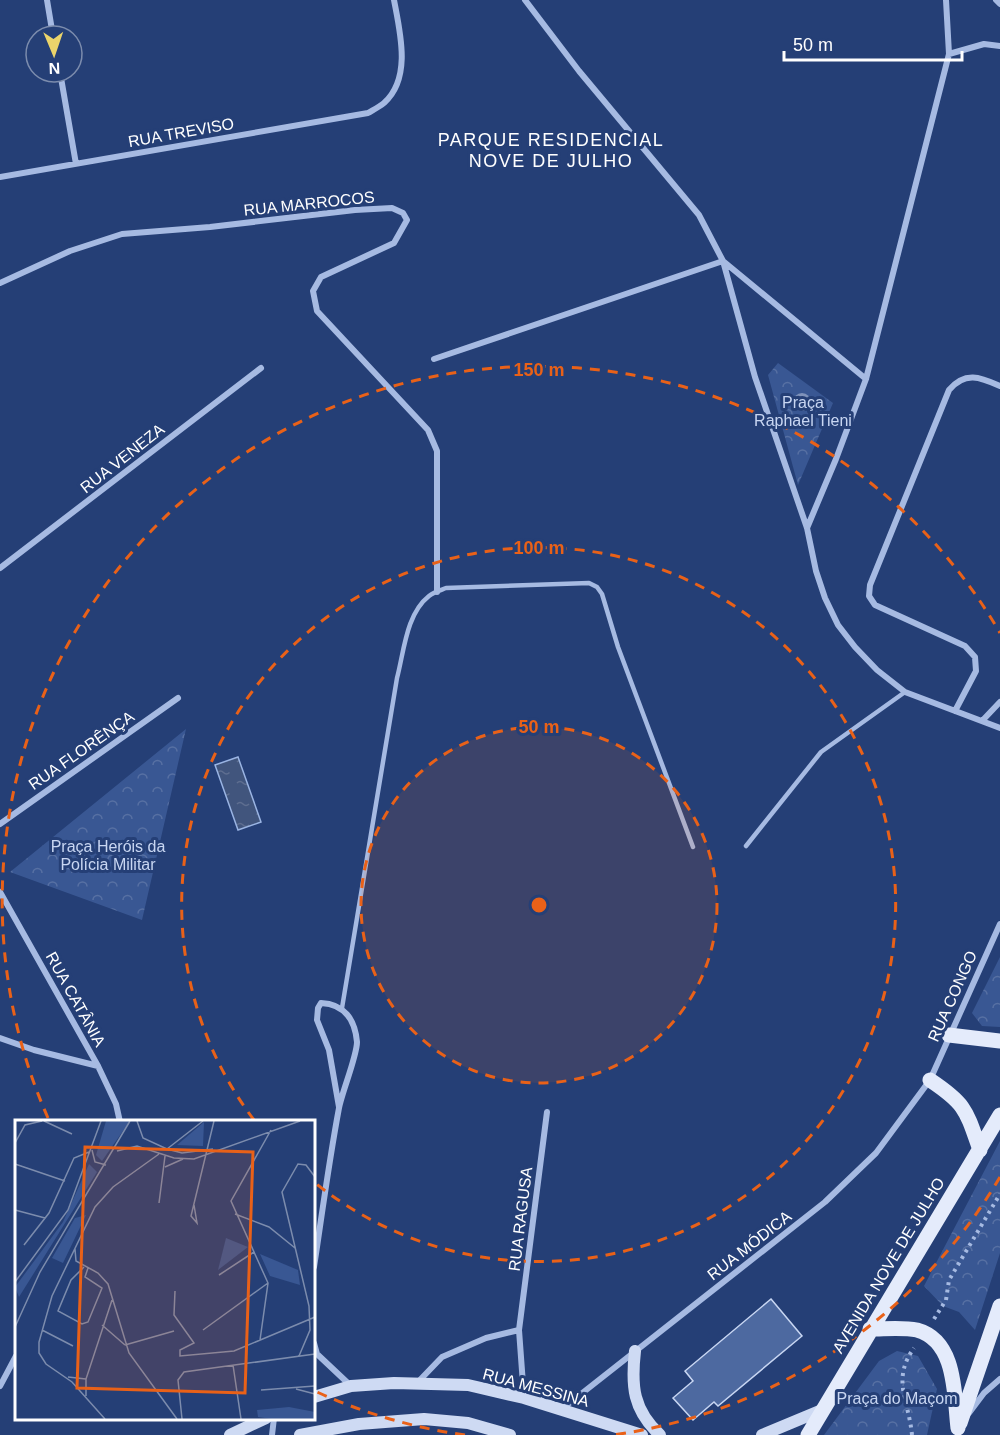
<svg xmlns="http://www.w3.org/2000/svg" width="1000" height="1435" viewBox="0 0 1000 1435" font-family="Arial,sans-serif">
<defs>
<pattern id="park-crowns" width="20" height="18" patternUnits="userSpaceOnUse" patternTransform="scale(1.5)"><rect width="20" height="18" fill="#395793"/><path d="M2 6a3 3 0 1 1 6 0M12 15a3 3 0 1 1 6 0" fill="none" stroke="#5770a3"/></pattern>
<pattern id="water-ripples" width="26" height="14" patternUnits="userSpaceOnUse" patternTransform="scale(1.5)"><rect width="26" height="14" fill="#41557d"/><path d="M2 4q2-2 4 0t4 0M15 11q2-2 4 0t4 0" fill="none" stroke="#5e6e90"/></pattern>
</defs>
<rect width="100%" height="100%" fill="#253f76"/>
<path fill="url(#park-crowns)" d="M 778,363 L 833,403 L 798,485 L 768,375 Z
M 186,729 L 142,920 L 10,872 Z
M 1000,957 L 1000,1027 L 982,1026 L 972,1013 Z
M 1000,1141 L 1000,1253 L 975,1330 L 959,1312 L 943,1306 L 924,1286 Z
M 897,1351 L 918,1356 L 937,1389 L 927,1435 L 824,1435 L 879,1361 Z"/>
<path fill="url(#water-ripples)" stroke="#9ab4e3" stroke-width="1.5" d="M 238,757 L 261,822 L 238,830 L 215,765 Z"/>
<path fill="#4d69a0" stroke="#c8d6f2" stroke-width="1.5" d="M 771,1299 L 802,1336 L 718,1406 L 714,1402 L 693,1420 L 673,1398 L 693,1381 L 685,1371 Z"/>
<g fill="none" stroke-linecap="round" stroke-linejoin="round">
<path stroke="#a6bae2" stroke-width="4" stroke-dasharray="3 4.5" stroke-linecap="butt" d="M 934,1319 L 946,1300 L 949,1280 L 1000,1194
M 912,1435 C 909,1401 891,1380 914,1348"/>
<path stroke="#a6bae2" stroke-width="4.5" d="M 746,846 L 821,752 L 905,692
M 342,1008 L 397,678 C 404,652 406,614 429,596 C 434,592 441,590 446,588 L 589,583 L 597,587 L 602,594 L 618,647 L 693,847"/>
<path stroke="#a6bae2" stroke-width="6" d="M 47,0 L 53,36
M 525,0 L 579,71 L 699,215 L 723,261 L 755,377 L 807,528 L 816,571 L 825,598 L 838,625 L 855,647 L 877,670 L 905,692 L 1000,728
M 996,0 L 1000,4
M 949,54 L 984,44 L 1000,46
M 60,72 L 76,164
M 0,177 L 368,113 C 373,110 379,107 384,103 C 412,78 400,32 394,0
M 723,261 L 866,379
M 0,283 L 70,251 L 122,234 L 210,227 L 355,210 L 392,208 L 403,213 L 407,220 L 394,243 L 321,277 L 313,291 L 317,311 L 428,430 L 437,451 L 437,592
M 434,359 L 723,261
M 807,528 L 836,459 L 866,379 L 949,54 L 946,0
M 0,568 L 261,368
M 955,711 L 976,671 L 975,657 L 965,646 L 875,605 L 869,596 L 870,585 L 949,390 C 965,371 980,377 1000,386
M 982,721 L 1000,702
M 0,824 L 178,698
M 0,892 L 98,1066 L 116,1104 L 120,1122
M 0,1038 L 34,1050 L 98,1066
M 314,1267 C 322,1214 329,1161 339,1108 C 342,1092 357,1056 357,1042 C 355,1019 344,1004 321,1003 L 318,1008 L 317,1020 L 329,1050 L 339,1107
M 314,1343 L 317,1354
M 314,1354 L 317,1354 L 351,1386
M 418,1382 L 442,1357 L 486,1338 L 519,1330
M 0,1386 L 16,1356
M 524,1398 L 519,1330 L 547,1112
M 562,1409 L 825,1202 L 876,1153 L 930,1080 L 1000,924
M 969,1413 L 984,1393 L 1000,1379
M 272,1435 L 274,1418"/>
<path stroke="#cedaf3" stroke-width="12" d="M 635,1351 C 631,1386 633,1410 660,1435
M 314,1397 L 351,1386 L 394,1383 L 468,1385 L 524,1398 L 642,1435
M 230,1435 L 266,1418
M 300,1435 L 359,1424 L 424,1419 L 468,1423 L 510,1435
M 762,1435 L 822,1410"/>
<path stroke="#e4ebfb" stroke-width="15" d="M 949,1035 L 1000,1041
M 930,1080 C 966,1104 966,1110 980,1150
M 870,1329 C 885,1329 903,1327 917,1330 C 957,1341 954,1396 958,1428
M 960,1423 L 1000,1306
M 808,1435 L 1000,1115"/>
</g>
<circle fill="#7f92ba" cx="802" cy="402" r="9"/>
<circle cx="539" cy="905" r="178" fill="#e96118" fill-opacity=".12"/>
<g fill="none" stroke="#e96118" stroke-width="3" stroke-dasharray="10 8">
<circle cx="539" cy="905" r="178"/>
<path d="M254 1120A357 357 0 1 1 314 1182"/>
<path d="M1000 1177A535 535 0 0 1 613 1435M465 1435A535 535 0 0 1 317 1392M48 1118A535 535 0 0 1 1000 633"/>
</g>
<g text-anchor="middle" stroke-width="6" stroke-linejoin="round" paint-order="stroke">
<g font-size="16" fill="#fff" stroke="#253f76">
<text transform="translate(181 132) rotate(-10)" y="6">RUA TREVISO</text>
<text transform="translate(309 203) rotate(-6)" y="6">RUA MARROCOS</text>
<text transform="translate(122 458) rotate(-38)" y="6">RUA VENEZA</text>
<text transform="translate(81 750) rotate(-35)" y="6">RUA FLORÊNÇA</text>
<text transform="translate(952 996) rotate(-66)" y="6">RUA CONGO</text>
<text transform="translate(76 999) rotate(61)" y="6">RUA CATÂNIA</text>
<text transform="translate(520 1219) rotate(-83)" y="6">RUA RAGUSA</text>
<text transform="translate(749 1245) rotate(-38)" y="6">RUA MÓDICA</text>
<text transform="translate(888 1265) rotate(-59)" y="6">AVENIDA NOVE DE JULHO</text>
<text transform="translate(536 1387) rotate(15)" y="6">RUA MESSINA</text>
</g>
<g font-size="16" fill="#c8d6f2" stroke="#253f76">
<text x="803" y="408">Praça<tspan x="803" dy="18">Raphael Tieni</tspan></text>
<text x="108" y="852">Praça Heróis da<tspan x="108" dy="18">Polícia Militar</tspan></text>
<text x="897" y="1404">Praça do Maçom</text>
</g>
<g font-size="18" letter-spacing="1.5" fill="#fff" stroke="#253f76">
<text x="551" y="146">PARQUE RESIDENCIAL<tspan x="551" dy="21">NOVE DE JULHO</tspan></text>
</g>
</g>
<g transform="translate(15 1120)">
<rect width="300" height="300" fill="#253f76"/>
<path d="M 91,1 L 115,1 L 87,41 L 81,35 ZM 189,2 L 188,26 L 162,25 ZM 74,44 L 82,52 L 4,177 L 0,167 L 48,102 ZM 71,95 L 48,143 L 37,138 L 60,98 ZM 211,118 L 233,127 L 203,150 ZM 245,134 L 283,150 L 285,165 L 255,156 ZM 274,287 L 300,292 L 300,299 L 256,299 L 243,297 L 242,290 Z" fill="#395793"/>
<path fill="none" stroke="#7c8cad" stroke-width="1.5" d="M 29,1 L 57,14M 122,1 L 128,18 L 152,29 L 167,33 L 198,29M 0,23 L 10,5 L 27,1M 152,29 L 188,1M 77,30 L 80,42 L 91,45M 102,31 L 122,26 L 159,38 L 179,39 L 285,1M 0,44 L 50,61M 150,47 L 168,39M 144,83 L 150,36M 179,85 L 182,103 L 176,96 L 199,1M 0,90 L 30,98M 220,94 L 254,107 L 280,128M 9,125 L 34,93 L 59,38 L 74,32M 60,129 L 61,141 L 83,153 L 93,164 L 114,233 L 162,299M 69,147 L 56,160 L 43,191 L 67,204 L 73,202 L 87,168 L 70,157 L 73,148M 204,155 L 239,132M 0,162 L 53,90 L 86,1M 160,171 L 159,195 L 179,223 L 165,230 L 165,236 L 219,231 L 300,197M 87,205 L 110,225M 0,207 L 25,152 L 115,1M 27,210 L 58,226M 188,210 L 253,163M 245,220 L 253,163 L 216,81 L 256,10M 110,225 L 159,211M 284,236 L 295,210 L 294,186 L 267,72 L 283,44 L 291,45 L 300,57M 218,245 L 226,299M 53,257 L 71,259M 281,269 L 300,274M 246,270 L 300,266M 71,276 L 71,259 L 97,180M 90,299 L 57,262 L 31,244 L 24,233 L 24,222 L 37,176 L 80,87 L 98,67 L 144,34M 167,299 L 163,260 L 169,252 L 300,234"/>
<path fill="#e96118" fill-opacity="0.15" stroke="#e96118" stroke-width="3" d="M 70,27 L 238,32 L 230,273 L 62,268 Z"/>
<rect width="300" height="300" fill="none" stroke="#fff" stroke-width="3"/>
</g>
<circle cx="539" cy="905" r="9" fill="#e96118" stroke="#253f76" stroke-width="3"/>
<g font-size="18" text-anchor="middle" font-weight="bold" fill="#e96118" stroke="#253f76" stroke-width="6" stroke-linejoin="round" paint-order="stroke">
<text x="539" y="376">150 m</text>
<text x="539" y="554">100 m</text>
<text x="539" y="733">50 m</text>
</g>
<g transform="translate(54 54) rotate(178)"><circle r="28" fill="#253f76" stroke="#7c8cad" stroke-width="1.5"/>
<path d="M0-4.5L10 22L0 15L-10 22Z" fill="#ebd46b"/>
<text y="-9" font-size="16" font-weight="bold" text-anchor="middle" fill="#ffffff">N</text>
</g>
<path d="M784 51v9h178v-9" fill="none" stroke="#ffffff" stroke-width="3"/>
<text x="793" y="51" font-size="18" fill="#ffffff" stroke="#253f76" stroke-width="4.5" paint-order="stroke">50 m</text>
</svg>
